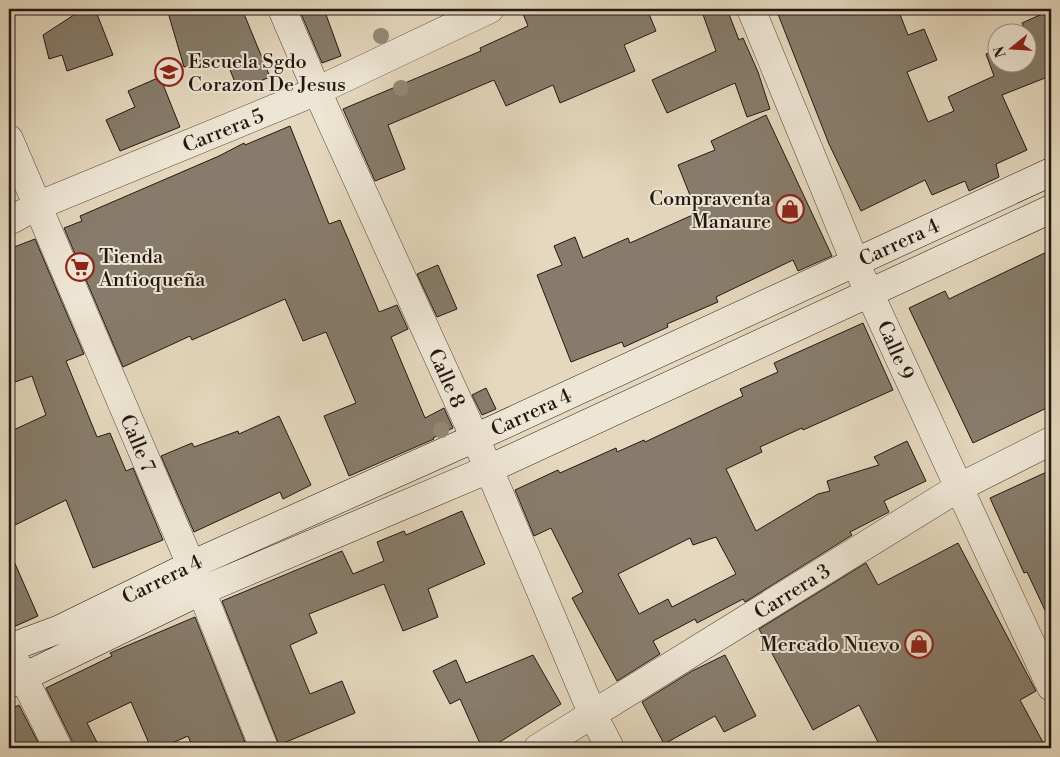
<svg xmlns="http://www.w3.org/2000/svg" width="1060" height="757" viewBox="0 0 1060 757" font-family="'Libre Bodoni',serif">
<rect width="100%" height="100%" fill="#e5d8be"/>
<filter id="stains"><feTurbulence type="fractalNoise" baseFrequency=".004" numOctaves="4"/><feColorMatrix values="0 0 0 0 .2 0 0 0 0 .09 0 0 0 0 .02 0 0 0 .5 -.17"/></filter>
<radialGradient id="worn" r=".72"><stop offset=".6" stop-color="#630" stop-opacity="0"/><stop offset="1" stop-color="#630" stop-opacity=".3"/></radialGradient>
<path fill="#877c6b" stroke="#221812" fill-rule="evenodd" d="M 83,9 L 95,9 L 113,55 L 67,71 L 62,55 L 49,59 L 43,35 Z
M 167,9 L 242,9 L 270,77 L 238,90 L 225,57 L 184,67 Z
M 299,9 L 324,9 L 341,56 L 322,63 Z
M 521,9 L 647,9 L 656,31 L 624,45 L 635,71 L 560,103 L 553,85 L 506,106 L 494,80 L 388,125 L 405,169 L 375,181 L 343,109 L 481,51 L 480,48 L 528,26 Z
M 701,9 L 727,9 L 739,40 L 743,38 L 758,72 L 770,109 L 747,117 L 735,83 L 667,113 L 652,80 L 716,51 Z
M 776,9 L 898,9 L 908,35 L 924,29 L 937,60 L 907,72 L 928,122 L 954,111 L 948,97 L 994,76 L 986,54 L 998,50 L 998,62 L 1028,62 L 1028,32 L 1026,32 L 1022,23 L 1051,10 L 1051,91 L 1045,78 L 1002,95 L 1027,150 L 996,164 L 999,177 L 969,191 L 965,181 L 932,195 L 925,180 L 861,211 L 829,144 Z
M 160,77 L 180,127 L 120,151 L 106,120 L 135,107 L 128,91 Z
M 766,115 L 832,256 L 798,271 L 793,260 L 716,297 L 718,302 L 667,324 L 668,327 L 624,347 L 622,342 L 571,362 L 537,275 L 562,265 L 554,246 L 575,237 L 583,258 L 628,238 L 630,243 L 697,213 L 678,165 L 715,150 L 711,141 Z
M 290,126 L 329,224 L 340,220 L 379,312 L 397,305 L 408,329 L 391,337 L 425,418 L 444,408 L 453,428 L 433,438 L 434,439 L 349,476 L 324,416 L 356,403 L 326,332 L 303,341 L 285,299 L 192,340 L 190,336 L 123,367 L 64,228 L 82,221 L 80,216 L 219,156 L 244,143 L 245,145 Z
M 35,239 L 84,354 L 66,361 L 97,437 L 110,433 L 126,471 L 133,468 L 163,540 L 93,568 L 66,500 L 9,528 L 9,432 L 46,415 L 32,376 L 15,382 L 9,367 L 9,249 Z
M 1051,250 L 1051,406 L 973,443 L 909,308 L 945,291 L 949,299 Z
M 438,265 L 457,309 L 437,317 L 417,274 Z
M 863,323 L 893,390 L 803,430 L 802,428 L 760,447 L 762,452 L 726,469 L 756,531 L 818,494 L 830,491 L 827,481 L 879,465 L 874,457 L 907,441 L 926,481 L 884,501 L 889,512 L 850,532 L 852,535 L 745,602 L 743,599 L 697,623 L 695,619 L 653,641 L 660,654 L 617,681 L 572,598 L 583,592 L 551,528 L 534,536 L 515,490 L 558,470 L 560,473 L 616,448 L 617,452 L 644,440 L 645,442 L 743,396 L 740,389 L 778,372 L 774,363 ZM 716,537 L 736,574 L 672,607 L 668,599 L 639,614 L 618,574 L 690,538 L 693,545 Z
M 486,388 L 496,409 L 482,415 L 472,395 Z
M 279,416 L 311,485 L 283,499 L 280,492 L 194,532 L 161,456 L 192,443 L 194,447 L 238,431 L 239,434 Z
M 1051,470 L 1051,623 L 1027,572 L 1024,573 L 990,498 Z
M 462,511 L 485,564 L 428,589 L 438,617 L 403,631 L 384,584 L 309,614 L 317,633 L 290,645 L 310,694 L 342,681 L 355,713 L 279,745 L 222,601 L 342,551 L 353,574 L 384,561 L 377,542 L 404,531 L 406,535 Z
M 958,543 L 1036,691 L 1020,700 L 1046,748 L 881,748 L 859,705 L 813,730 L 759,629 L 866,563 L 878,585 Z
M 9,550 L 38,616 L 9,629 Z
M 195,617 L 245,742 L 231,748 L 193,748 L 188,736 L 161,748 L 151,748 L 131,702 L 87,723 L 100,748 L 74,748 L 72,741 L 46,688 L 112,656 L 110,653 Z
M 533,655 L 561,704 L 490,748 L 482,748 L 460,699 L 450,704 L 433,671 L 456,660 L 466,683 Z
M 725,655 L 756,716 L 724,732 L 715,716 L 664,744 L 642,702 L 692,671 Z
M 19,705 L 41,748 L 9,748 L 9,710 Z"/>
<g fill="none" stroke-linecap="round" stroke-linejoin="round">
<defs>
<path id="street" d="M 282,9 L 317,91 L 489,469 L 593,715 L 610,748
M 751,9 L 855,262 L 1051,687
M 9,139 L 191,565 L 264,748
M 9,221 L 37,206 L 317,91 L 490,9
M 9,648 L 58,748
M 538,748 L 958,488 L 1051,441"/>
<path id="secondary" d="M 9,648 L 60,629 L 191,565 L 475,438 L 1051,172
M 9,684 L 201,591 L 489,469 L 1051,209"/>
</defs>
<use href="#street" stroke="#53483d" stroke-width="29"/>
<use href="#secondary" stroke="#221812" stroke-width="29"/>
<use href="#street" stroke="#eee6d5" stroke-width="28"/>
<use href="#secondary" stroke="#eee6d5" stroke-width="28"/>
</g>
<g fill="#958977">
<circle cx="381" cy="36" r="8"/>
<circle cx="401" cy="88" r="8"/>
<circle cx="441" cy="430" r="8"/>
</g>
<defs>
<symbol id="school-ring" viewBox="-11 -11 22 22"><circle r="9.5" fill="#eee6d5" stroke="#8f2418" stroke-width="1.5"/><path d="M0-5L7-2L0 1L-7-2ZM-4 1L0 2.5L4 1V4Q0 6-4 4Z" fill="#8f2418"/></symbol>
<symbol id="shop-ring" viewBox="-11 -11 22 22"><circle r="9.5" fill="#eee6d5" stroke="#8f2418" stroke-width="1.5"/><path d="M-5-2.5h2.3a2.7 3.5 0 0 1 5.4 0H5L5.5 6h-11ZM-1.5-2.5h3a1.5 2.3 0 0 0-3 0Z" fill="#8f2418"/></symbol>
<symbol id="supermarket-ring" viewBox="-11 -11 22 22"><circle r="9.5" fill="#eee6d5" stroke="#8f2418" stroke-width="1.5"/><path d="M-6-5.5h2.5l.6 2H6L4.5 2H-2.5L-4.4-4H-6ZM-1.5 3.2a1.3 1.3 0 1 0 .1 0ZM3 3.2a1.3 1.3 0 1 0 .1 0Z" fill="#8f2418"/></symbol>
</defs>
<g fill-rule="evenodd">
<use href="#school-ring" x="153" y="56" width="32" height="32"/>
<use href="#shop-ring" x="774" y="193" width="32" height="32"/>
<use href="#supermarket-ring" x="64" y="251" width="32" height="32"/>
<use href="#shop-ring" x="903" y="628" width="32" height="32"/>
</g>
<g text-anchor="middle" stroke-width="4" stroke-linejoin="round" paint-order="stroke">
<g font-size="20" fill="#221812" stroke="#eee6d5" text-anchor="start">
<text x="188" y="68">Escuela Sgdo<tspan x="188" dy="23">Corazon De Jesus</tspan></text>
<text x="771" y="205" text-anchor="end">Compraventa<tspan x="771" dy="23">Manaure</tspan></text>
<text x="99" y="263">Tienda<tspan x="99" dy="23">Antioqueña</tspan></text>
<text x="900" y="651" text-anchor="end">Mercado Nuevo</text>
</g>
<g font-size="20" fill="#221812" stroke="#eee6d5">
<text transform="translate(223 130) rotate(-22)" y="7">Carrera 5</text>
<text transform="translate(899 242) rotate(-25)" y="7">Carrera 4</text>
<text transform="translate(896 350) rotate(66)" y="7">Calle 9</text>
<text transform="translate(447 378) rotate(66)" y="7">Calle 8</text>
<text transform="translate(531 412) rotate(-25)" y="7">Carrera 4</text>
<text transform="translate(138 443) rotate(67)" y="7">Calle 7</text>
<text transform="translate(162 579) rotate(-26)" y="7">Carrera 4</text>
<text transform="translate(792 591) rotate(-32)" y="7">Carrera 3</text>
</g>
</g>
<rect width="1060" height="757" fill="none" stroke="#e5d8be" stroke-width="30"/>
<rect x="10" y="10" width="1040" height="737" fill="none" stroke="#221812" stroke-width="2.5"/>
<rect x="15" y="15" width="1030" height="727" fill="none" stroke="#221812"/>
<g transform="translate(1012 48) rotate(253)"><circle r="24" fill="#eee6d5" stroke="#9c9487"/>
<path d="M0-4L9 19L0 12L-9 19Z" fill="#8f2418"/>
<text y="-8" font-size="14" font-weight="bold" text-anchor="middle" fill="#221812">N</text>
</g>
<rect width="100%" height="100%" filter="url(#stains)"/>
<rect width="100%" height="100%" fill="url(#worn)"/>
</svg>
